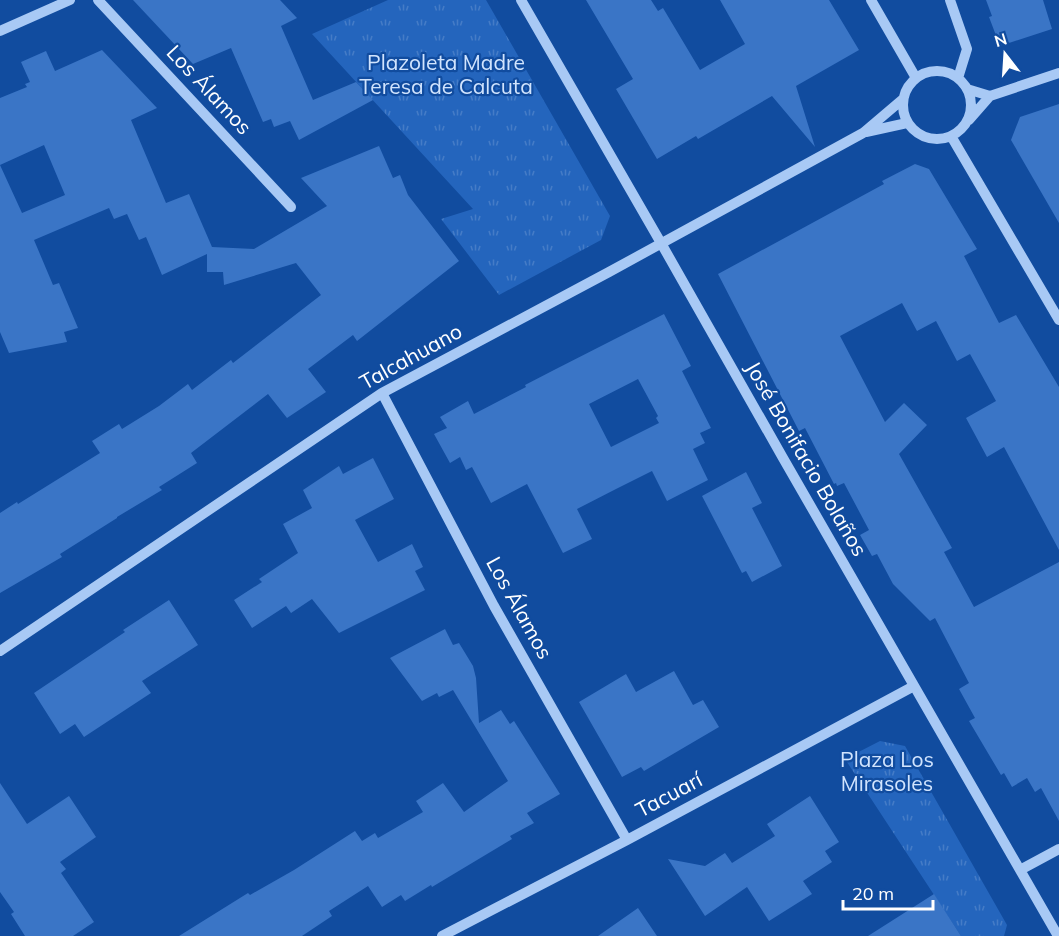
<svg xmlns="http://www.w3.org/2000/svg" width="1059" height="936" viewBox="0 0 1059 936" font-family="Mulish,sans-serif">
<defs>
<pattern id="park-tufts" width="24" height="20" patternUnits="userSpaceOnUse" patternTransform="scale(1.5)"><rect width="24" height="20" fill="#2465bd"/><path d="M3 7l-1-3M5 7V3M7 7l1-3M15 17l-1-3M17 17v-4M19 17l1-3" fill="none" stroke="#457cc7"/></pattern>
</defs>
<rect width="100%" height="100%" fill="#114c9f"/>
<path fill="url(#park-tufts)" d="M 388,0 L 486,0 L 610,216 L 601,240 L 499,295 L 441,219 L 473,209 L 312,34 Z
M 880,741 L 905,746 L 1007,925 L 1004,936 L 961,936 L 845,759 Z"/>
<path fill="#3a75c6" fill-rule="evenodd" d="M 133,0 L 280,0 L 297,18 L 281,26 L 313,100 L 356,82 L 373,100 L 299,140 L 290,121 L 274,127 L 271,119 L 263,122 L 231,48 L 193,64 Z
M 586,0 L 651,0 L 658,11 L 663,8 L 700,70 L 745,44 L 720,0 L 829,0 L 859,50 L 796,86 L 815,147 L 772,96 L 698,139 L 696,136 L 657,159 L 616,89 L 633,79 Z
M 986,0 L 1043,0 L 1052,29 L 1000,46 L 989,17 L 992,16 Z
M 102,50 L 157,108 L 131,120 L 166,203 L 189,194 L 212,247 L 254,249 L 327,206 L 301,178 L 379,146 L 393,178 L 400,175 L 408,195 L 459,261 L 357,341 L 353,335 L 308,369 L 326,392 L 287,418 L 268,394 L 191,453 L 197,463 L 159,487 L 162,490 L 117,517 L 117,518 L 60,554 L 62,557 L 0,593 L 0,513 L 17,502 L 18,504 L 100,453 L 92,441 L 119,424 L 122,429 L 159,406 L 188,384 L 192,390 L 231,360 L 233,363 L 321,295 L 296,263 L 224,285 L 223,272 L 207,272 L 207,254 L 162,275 L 146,237 L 139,240 L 127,214 L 114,219 L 109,208 L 34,240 L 53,285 L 59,283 L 78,328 L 64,332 L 67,342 L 9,353 L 0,332 L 0,98 L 27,87 L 25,84 L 30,82 L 21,62 L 46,51 L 55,71 ZM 44,145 L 65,195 L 22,213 L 0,165 Z
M 1059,104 L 1059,223 L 1011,140 L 1020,117 Z
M 915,164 L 929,169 L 977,249 L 964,256 L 999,323 L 1016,315 L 1059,387 L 1059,550 L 1004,447 L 987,457 L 966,418 L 996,401 L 970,354 L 957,361 L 936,321 L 917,331 L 902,303 L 840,336 L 885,422 L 904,403 L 927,425 L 899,454 L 952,548 L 944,552 L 974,607 L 1059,562 L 1059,821 L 1041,788 L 1035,792 L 1027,778 L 1012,787 L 1004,773 L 1001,775 L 969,721 L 975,718 L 959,689 L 969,683 L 935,618 L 930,621 L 893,584 L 877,554 L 872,556 L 860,535 L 869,530 L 844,483 L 837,486 L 836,483 L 834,484 L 805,428 L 799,431 L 718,274 L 884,184 L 882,181 Z
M 664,314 L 691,366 L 682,371 L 711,428 L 700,433 L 705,443 L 693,449 L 708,480 L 667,501 L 652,471 L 616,489 L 577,509 L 592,539 L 563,553 L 527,484 L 491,503 L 472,467 L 466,470 L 460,457 L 450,463 L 434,434 L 447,428 L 440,417 L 468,401 L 474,414 L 526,387 L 525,385 L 554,370 ZM 638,379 L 658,416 L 656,418 L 659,423 L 611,447 L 589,404 Z
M 373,458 L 394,499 L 355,520 L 378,562 L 412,544 L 423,567 L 415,571 L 425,590 L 339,633 L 312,599 L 291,613 L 286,606 L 252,628 L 234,600 L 262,582 L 259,579 L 298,553 L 283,524 L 312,508 L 303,490 L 339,466 L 343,474 Z
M 746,472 L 762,503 L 752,508 L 782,566 L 752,582 L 746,571 L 742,573 L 702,496 Z
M 169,600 L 198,645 L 142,681 L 151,693 L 84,737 L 75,724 L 60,734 L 34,693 L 125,632 L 123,630 Z
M 445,629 L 453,645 L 459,643 L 473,666 L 476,678 L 479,723 L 501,710 L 510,724 L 514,721 L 560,794 L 527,813 L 534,823 L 510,836 L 512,839 L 432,887 L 431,885 L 405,901 L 401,895 L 382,907 L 368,886 L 329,911 L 332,916 L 302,936 L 179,936 L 248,893 L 250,895 L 294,870 L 355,831 L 362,841 L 375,833 L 378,838 L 423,812 L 416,801 L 443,783 L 464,812 L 508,781 L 453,690 L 439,697 L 437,693 L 422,701 L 390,658 Z
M 674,671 L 693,705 L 703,700 L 719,727 L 644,771 L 641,767 L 622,777 L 579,702 L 626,674 L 636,692 Z
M 0,783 L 27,824 L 69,796 L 96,837 L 60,862 L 66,869 L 61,873 L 94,922 L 73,936 L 25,936 L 11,914 L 14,912 L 0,892 Z
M 810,796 L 839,842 L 825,851 L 832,862 L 803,881 L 812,894 L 769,921 L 747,887 L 705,916 L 668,859 L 705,866 L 725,853 L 732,863 L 775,836 L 767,824 Z
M 934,894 L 961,936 L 868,936 Z
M 638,908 L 657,936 L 598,936 Z"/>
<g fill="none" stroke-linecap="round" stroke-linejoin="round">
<path stroke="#a8c9f5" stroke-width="10" d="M 98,0 L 291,207
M 521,0 L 661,243 L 783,458 L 1058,936
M 871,0 L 916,78
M 950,0 L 967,49 L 958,78
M 0,31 L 70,0
M903 105a34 34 0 1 1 68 0a34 34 0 1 1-68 0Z
M 967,89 L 990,96
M 969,120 L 990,96 L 1059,73
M 866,132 L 907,123
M 951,136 L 1059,320
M 382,393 L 494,606 L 627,840
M 0,651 L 382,393 L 609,272 L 863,133 L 903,99
M 1020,870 L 1059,849
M 442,936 L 627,840 L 914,686"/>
</g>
<g text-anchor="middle" stroke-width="4.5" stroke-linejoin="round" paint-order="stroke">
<g font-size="21" fill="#d1e4fe" stroke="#114c9f">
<text x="446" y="70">Plazoleta Madre<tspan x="446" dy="24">Teresa de Calcuta</tspan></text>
<text x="887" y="767">Plaza Los<tspan x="887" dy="24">Mirasoles</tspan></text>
</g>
<g font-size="21" fill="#fff" stroke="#114c9f">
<text transform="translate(209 90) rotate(47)" y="7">Los Álamos</text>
<text transform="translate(411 357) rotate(-29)" y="7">Talcahuano</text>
<text transform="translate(806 459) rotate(60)" y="7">José Bonifacio Bolaños</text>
<text transform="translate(519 608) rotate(61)" y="7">Los Álamos</text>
<text transform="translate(669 795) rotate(-28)" y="7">Tacuarí</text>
</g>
</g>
<g transform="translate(1005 54) rotate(343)" stroke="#114c9f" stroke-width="4.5" paint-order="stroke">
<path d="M0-4.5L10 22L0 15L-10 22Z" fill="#ffffff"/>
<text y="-9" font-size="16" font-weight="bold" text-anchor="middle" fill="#ffffff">N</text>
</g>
<path d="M843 900v9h90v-9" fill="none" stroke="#ffffff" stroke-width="3"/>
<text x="852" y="900" font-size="18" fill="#ffffff" stroke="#114c9f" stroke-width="4.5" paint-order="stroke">20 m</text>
</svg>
